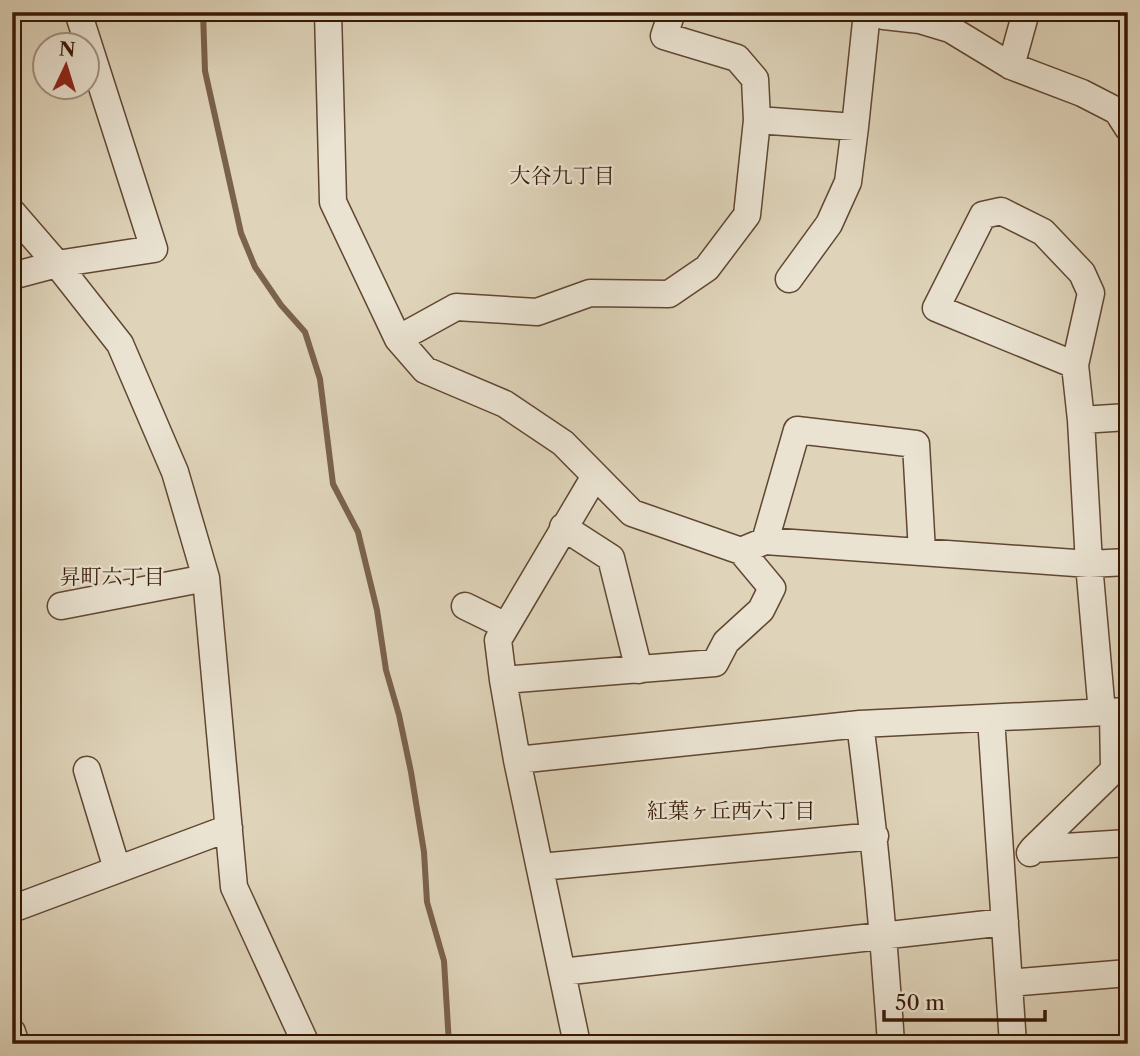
<svg xmlns="http://www.w3.org/2000/svg" width="1140" height="1056" viewBox="0 0 1140 1056" font-family="'Libre Caslon Text','Noto Serif JP',serif">
<rect width="100%" height="100%" fill="#dfd4ba"/>
<filter id="stains"><feTurbulence type="fractalNoise" baseFrequency=".00286" numOctaves="4"/><feColorMatrix values="0 0 0 0 .2 0 0 0 0 .09 0 0 0 0 .02 0 0 0 .5 -.17"/></filter>
<radialGradient id="worn" r=".72"><stop offset=".6" stop-color="#630" stop-opacity="0"/><stop offset="1" stop-color="#630" stop-opacity=".3"/></radialGradient>
<g fill="none" stroke-linecap="round" stroke-linejoin="round">
<path stroke="#7a624c" stroke-width="6" d="M 203,12 L 205,71 L 241,233 L 255,267 L 281,305 L 305,332 L 320,379 L 333,484 L 358,532 L 377,610 L 386,670 L 399,715 L 411,772 L 424,852 L 427,902 L 444,961 L 449,1044"/>
<defs>
<path id="minor" d="M 328,12 L 333,202 L 398,339 L 425,370 L 505,404 L 563,443 L 632,513 L 741,551 L 765,541 L 1089,564 L 1128,562
M 875,12 L 884,16 L 920,20 L 950,29 L 1011,66 L 1082,93 L 1117,111 L 1128,128
M 1011,66 L 1026,12
M 757,120 L 855,127 L 867,12
M 12,212 L 57,264 L 120,344 L 175,472 L 206,578 L 234,887 L 306,1044
M 12,276 L 57,264 L 154,249 L 78,12
M 789,279 L 829,224 L 848,182 L 855,127
M 398,339 L 456,307 L 537,312 L 590,293 L 669,294 L 707,268 L 747,215 L 757,120 L 755,79 L 737,58 L 664,36 L 672,12
M 1075,365 L 936,308 L 983,215 L 1001,211 L 1043,232 L 1082,273 L 1091,293 L 1075,365 L 1081,420
M 563,527 L 611,558 L 639,670
M 765,541 L 797,430 L 916,444 L 922,552
M 61,606 L 206,578
M 465,606 L 506,626
M 503,680 L 498,640 L 595,476
M 1102,713 L 1089,564 L 1081,420 L 1128,417
M 991,718 L 1013,1044
M 860,724 L 1128,711
M 517,760 L 860,724 C 874,830 884,936 891,1044
M 87,770 L 117,869
M 1033,849 L 1114,770 L 1113,712
M 1030,853 L 1033,849 L 1128,843
M 540,867 L 875,836
M 12,909 L 229,828
M 562,972 L 1005,922
M 1009,983 L 1128,973
M 12,1032 L 16,1044
M 577,1044 L 517,760 L 503,680 L 715,663 L 726,642 L 761,610 L 772,588 L 741,551"/>
</defs>
<use href="#minor" stroke="#614732" stroke-width="29"/>
<use href="#minor" stroke="#eae3d2" stroke-width="26"/>
</g>
<g text-anchor="middle" stroke-width="5" stroke-linejoin="round" paint-order="stroke">
<g font-size="21" fill="#371804" stroke="#eae3d2">
<text x="562" y="183">大谷九丁目</text>
<text x="112" y="584">昇町六丁目</text>
<text x="731" y="818">紅葉ヶ丘西六丁目</text>
</g>
</g>
<rect width="1140" height="1056" fill="none" stroke="#dfd4ba" stroke-width="42"/>
<rect x="14" y="14" width="1112" height="1028" fill="none" stroke="#371804" stroke-width="3.5"/>
<rect x="21" y="21" width="1098" height="1014" fill="none" stroke="#371804" stroke-width="2"/>
<g transform="translate(66 66) rotate(4)"><circle r="33" fill="#eae3d2" stroke="#a29280" stroke-width="2"/>
<path d="M0-5L12 26L0 18L-12 26Z" fill="#8f2418"/>
<text y="-10" font-size="19" font-weight="bold" text-anchor="middle" fill="#371804">N</text>
</g>
<path d="M884 1010v10h161v-10" fill="none" stroke="#371804" stroke-width="3.5"/>
<text x="895" y="1010" font-size="21" fill="#371804" stroke="#eae3d2" stroke-width="5" paint-order="stroke">50 m</text>
<rect width="100%" height="100%" filter="url(#stains)"/>
<rect width="100%" height="100%" fill="url(#worn)"/>
</svg>
